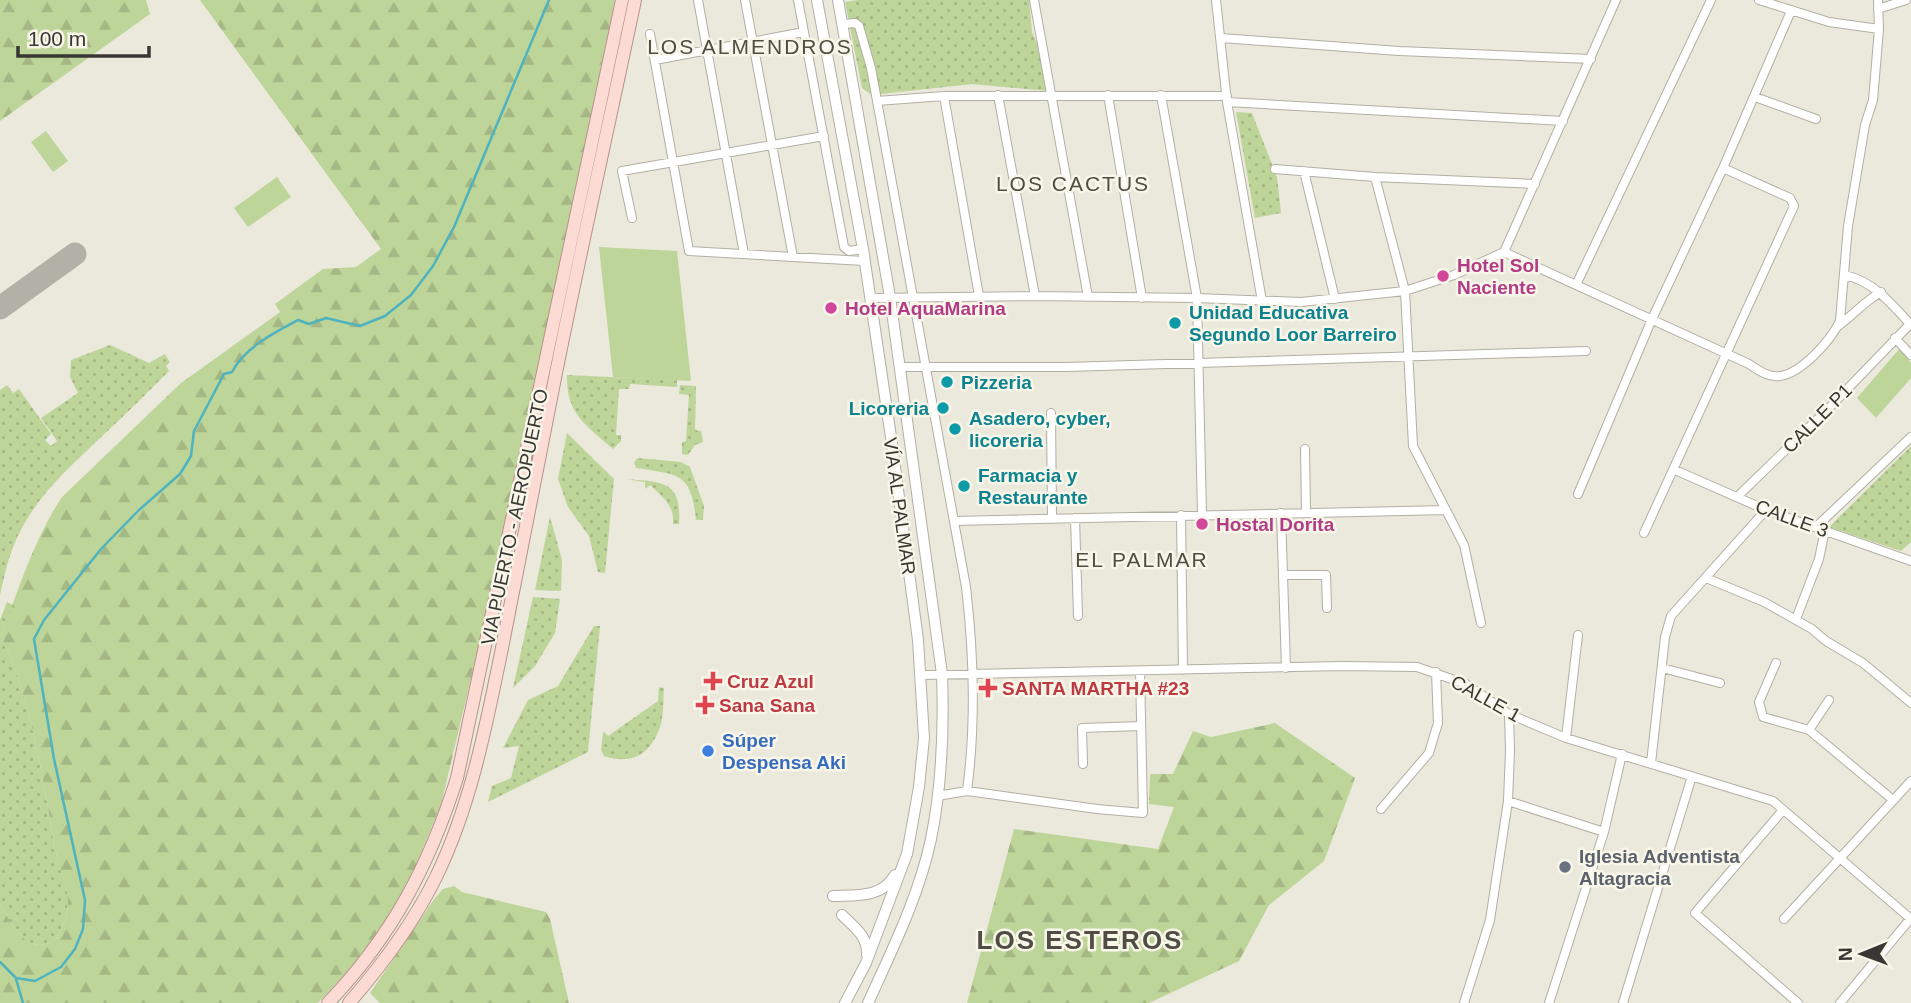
<svg xmlns="http://www.w3.org/2000/svg" width="1911" height="1003" viewBox="0 0 1911 1003" font-family="Arial,sans-serif">
<defs>
<pattern id="green-dots" width="8" height="8" patternUnits="userSpaceOnUse" patternTransform="scale(1.75)"><rect width="8" height="8" fill="#bed599"/><path d="M2 2h.1M6 6h.1" fill="none" stroke="#a4b784" stroke-width="1.8" stroke-linecap="round"/></pattern>
<pattern id="forest-firs" width="22" height="20" patternUnits="userSpaceOnUse" patternTransform="scale(1.75)"><rect width="22" height="20" fill="#bed599"/><path d="M5 1l3.5 6h-7zM16 11l3.5 6h-7z" fill="#a4b784"/></pattern>
</defs>
<rect width="100%" height="100%" fill="#ebe8dc"/>
<path fill="url(#green-dots)" d="M 858,0 L 1029,0 L 1032,32 L 1042,54 L 1049,91 L 972,84 L 872,95 L 862,88 L 845,2 Z
M 1236,112 L 1252,113 L 1277,177 L 1281,213 L 1255,218 Z
M 110,345 L 149,363 L 165,354 L 170,362 L 166,366 L 169,371 C 146,394 123,417 99,439 C 70,467 41,492 22,528 C 10,549 5,572 0,595 L 0,390 L 7,385 L 13,393 L 19,389 L 51,434 L 45,440 L 51,446 L 57,441 L 41,418 L 78,393 L 70,377 L 71,360 Z
M 567,375 L 677,380 L 677,387 L 630,384 L 629,389 L 619,389 L 616,435 L 621,435 L 621,441 L 613,449 C 586,425 566,414 567,375 Z
M 680,385 L 696,386 L 695,430 L 701,431 L 703,442 L 695,445 L 688,455 L 682,454 L 682,442 L 686,441 L 689,395 L 679,394 Z
M 567,433 L 614,479 L 605,573 L 598,572 L 589,536 L 568,507 L 558,479 Z
M 1911,446 L 1911,542 L 1901,551 L 1829,527 Z
M 638,458 L 681,462 L 690,467 L 704,506 L 703,520 L 696,520 C 691,471 678,475 636,468 L 634,462 Z
M 626,479 C 662,482 682,480 679,524 L 673,524 C 675,505 662,497 650,485 L 645,489 L 645,482 Z
M 550,517 L 562,560 L 561,591 L 535,590 Z
M 533,597 L 560,599 L 555,633 L 535,666 L 513,688 Z
M 7,602 L 13,605 L 1,636 C 33,705 42,775 55,849 C 59,866 68,884 68,901 C 68,913 63,927 58,937 C 29,961 14,926 0,905 L 0,620 Z
M 594,626 L 600,626 L 588,752 L 488,802 L 492,786 L 511,778 L 519,746 L 503,748 L 528,700 L 558,686 Z
M 659,687 L 664,688 C 663,700 664,715 660,727 C 650,755 632,765 604,756 L 601,750 L 603,733 L 604,732 L 608,736 L 658,701 Z"/>
<path fill="url(#forest-firs)" d="M 0,0 L 146,0 L 150,14 L 0,121 Z
M 200,0 L 615,0 L 494,581 L 441,805 L 412,875 L 387,919 L 352,967 L 318,1003 L 0,1003 L 0,905 C 14,926 29,961 58,937 C 63,927 68,913 68,901 C 67,884 59,866 55,849 C 42,775 33,705 1,636 C 19,588 34,539 62,497 L 181,383 L 280,312 L 275,304 L 323,269 L 356,267 L 381,249 Z
M 1275,723 L 1355,778 L 1324,861 L 1269,905 L 1239,961 L 1149,1003 L 967,1003 L 1014,829 L 1158,849 L 1174,807 L 1149,804 L 1150,774 L 1173,774 L 1193,731 L 1211,737 Z
M 454,886 L 462,892 L 546,912 L 550,919 L 569,1003 L 380,1003 L 370,993 L 435,898 L 443,889 Z"/>
<path fill="#bed599" d="M 46,131 L 68,161 L 53,172 L 31,142 Z
M 277,177 L 291,197 L 248,227 L 234,208 Z
M 599,247 L 677,251 L 691,381 L 613,377 Z
M 1900,348 L 1911,363 L 1911,378 L 1876,418 L 1857,398 Z"/>
<g fill="none" stroke-linecap="round" stroke-linejoin="round">
<path stroke="#4eb3be" stroke-width="2.5" d="M 0,962 L 16,978 L 35,981 L 61,967 L 75,949 L 83,929 L 85,900 L 54,759 L 34,639 L 44,620 L 101,549 L 139,510 L 180,474 L 191,456 L 194,431 L 224,374 L 232,372 C 244,348 275,332 298,320 L 309,324 L 326,318 L 360,326 L 385,316 L 411,295 L 433,266 L 454,227 L 549,0
M 16,979 L 23,1003"/>
<path stroke="#b2b0a7" stroke-width="23" d="M 0,308 L 75,254"/>
<defs>
<path id="minor" d="M 698,0 L 744,254
M 745,0 L 793,257
M 798,0 L 844,247 L 849,251 L 863,249
M 1034,0 L 1088,297
M 1216,0 L 1227,102 L 1262,301
M 1759,0 L 1829,22 L 1879,29
M 1878,9 L 1906,0
M 843,24 L 855,23 L 859,26 L 871,68 L 966,587 C 974,655 976,723 967,791
M 650,34 L 689,251 L 864,261
M 1221,38 L 1399,51 L 1591,59
M 655,60 L 804,32
M 998,95 L 1035,296
M 1108,95 L 1142,298
M 1161,95 L 1197,298 L 1202,514
M 944,96 L 979,296
M 1755,97 L 1816,119
M 877,101 L 944,96 L 1227,96
M 1227,102 L 1563,121
M 1275,169 L 1375,177 L 1535,184
M 1304,171 L 1335,299
M 1375,177 L 1405,291 L 1413,446 L 1464,545 L 1481,623
M 632,218 L 622,171 L 824,136
M 1504,252 L 1749,364 C 1758,370 1769,378 1780,376 C 1802,373 1831,340 1840,321 L 1848,226 L 1865,125 L 1873,100 L 1879,29 L 1878,0
M 1845,275 C 1874,282 1890,302 1910,324
M 1576,285 L 1711,0
M 870,298 L 1035,296 L 1197,298 L 1301,302 L 1405,291 L 1454,275 L 1504,252 L 1616,0
M 1838,326 C 1853,315 1865,301 1881,292
M 1895,338 L 1911,355
M 899,367 L 1067,367 L 1586,351
M 1051,413 L 1052,518
M 1305,449 L 1306,512
M 1675,470 L 1766,510 L 1911,561
M 1578,494 L 1652,319 L 1723,168 L 1791,11
M 1737,497 L 1830,407 L 1911,323
M 1281,513 L 1286,668
M 1181,515 L 1183,670
M 1075,518 L 1078,616
M 954,521 L 1446,510
M 1816,527 L 1911,437
M 1644,533 L 1794,206 L 1790,198 L 1723,168
M 1283,575 L 1326,575 L 1327,608
M 1706,578 L 1764,602 L 1812,629 L 1826,641 L 1863,663 L 1911,703
M 1796,619 L 1819,559 L 1825,530
M 1776,663 L 1759,702 L 1763,717 L 1809,730 L 1893,800
M 1662,668 L 1720,683
M 922,675 L 1342,666 L 1417,667 L 1466,684 L 1509,714 L 1566,738 L 1773,801 L 1911,919
M 1809,730 L 1829,700
M 1566,738 L 1578,635
M 1651,763 L 1665,637 L 1671,616 L 1766,510
M 1083,764 L 1082,728 L 1141,726
M 937,796 L 967,791 L 1097,809 L 1143,813 L 1140,671
M 1508,801 L 1604,832
M 1381,809 L 1429,753 L 1438,723 L 1436,672
M 1783,810 L 1695,913 L 1798,1003
M 1784,919 L 1911,781
M 1464,1003 L 1490,920 L 1508,801 L 1510,751 L 1509,714
M 1549,1003 L 1604,832 L 1622,754
M 1623,1003 L 1692,776
M 1840,1003 L 1911,918"/>
<path id="secondary" d="M 817,0 L 863,249 L 891,437 L 918,640 L 924,738 L 919,787 L 907,854 L 866,963 L 845,1003
M 838,0 L 890,297 L 942,674 C 944,729 942,785 931,839 C 919,896 892,950 868,1003
M 833,896 C 857,895 882,898 895,875
M 842,915 C 854,927 868,936 867,955"/>
<path id="primary" d="M 328,1003 C 392,936 429,866 457,778 L 622,0
M 349,1003 C 382,965 414,922 436,877 C 471,805 486,726 502,648 C 520,557 538,465 556,373 C 581,248 609,124 635,0"/>
</defs>
<use href="#minor" stroke="#b2afa5" stroke-width="10"/>
<use href="#secondary" stroke="#b2afa5" stroke-width="12"/>
<use href="#primary" stroke="#b7928a" stroke-width="14"/>
<use href="#minor" stroke="#fff" stroke-width="8"/>
<use href="#secondary" stroke="#fff" stroke-width="10"/>
<use href="#primary" stroke="#fddbd5" stroke-width="12"/>
</g>
<g fill="#d1479c" stroke="#f8f5e9" stroke-width="2.5">
<circle cx="1443" cy="276" r="7"/>
<circle cx="831" cy="308" r="7"/>
<circle cx="1202" cy="524" r="7"/>
</g>
<g fill="#0f9aa8" stroke="#f8f5e9" stroke-width="2.5">
<circle cx="1175" cy="323" r="7"/>
<circle cx="947" cy="382" r="7"/>
<circle cx="943" cy="408" r="7"/>
<circle cx="955" cy="429" r="7"/>
<circle cx="964" cy="486" r="7"/>
</g>
<g fill="#e0444e" stroke="#f8f5e9" stroke-width="2.5">
<path d="M709.5 670.5h7v7h7v7h-7v7h-7v-7h-7v-7h7z"/>
<path d="M984.5 677.5h7v7h7v7h-7v7h-7v-7h-7v-7h7z"/>
<path d="M701.5 694.5h7v7h7v7h-7v7h-7v-7h-7v-7h7z"/>
</g>
<circle fill="#3f7fe0" stroke="#f8f5e9" stroke-width="2.5" cx="708" cy="751" r="7"/>
<circle fill="#6b7280" stroke="#f8f5e9" stroke-width="2.5" cx="1565" cy="867" r="7"/>
<g text-anchor="middle" stroke-width="5" stroke-linejoin="round" paint-order="stroke">
<g font-size="19" font-weight="bold" fill="#b23c85" stroke="#f8f5e9" text-anchor="start">
<text x="1457" y="272">Hotel Sol<tspan x="1457" dy="22">Naciente</tspan></text>
<text x="845" y="315">Hotel AquaMarina</text>
<text x="1216" y="531">Hostal Dorita</text>
</g>
<g font-size="19" font-weight="bold" fill="#0d838f" stroke="#f8f5e9" text-anchor="start">
<text x="1189" y="319">Unidad Educativa<tspan x="1189" dy="22">Segundo Loor Barreiro</tspan></text>
<text x="961" y="389">Pizzeria</text>
<text x="929" y="415" text-anchor="end">Licoreria</text>
<text x="969" y="425">Asadero, cyber,<tspan x="969" dy="22">licoreria</tspan></text>
<text x="978" y="482">Farmacia y<tspan x="978" dy="22">Restaurante</tspan></text>
</g>
<g font-size="19" fill="#383733" stroke="#f8f5e9">
<text transform="translate(1817 418) rotate(-45)" y="7">CALLE P1</text>
<text transform="translate(900 506) rotate(82)" y="7">VÍA AL PALMAR</text>
<text transform="translate(514 517) rotate(-78)" y="7">VIA PUERTO - AEROPUERTO</text>
<text transform="translate(1792 518) rotate(20)" y="7">CALLE 3</text>
<text transform="translate(1486 698) rotate(29)" y="7">CALLE 1</text>
</g>
<g font-size="19" font-weight="bold" fill="#be3a42" stroke="#f8f5e9" text-anchor="start">
<text x="727" y="688">Cruz Azul</text>
<text x="1002" y="695">SANTA MARTHA #23</text>
<text x="719" y="712">Sana Sana</text>
</g>
<g font-size="19" font-weight="bold" fill="#366cbe" stroke="#f8f5e9" text-anchor="start">
<text x="722" y="747">Súper<tspan x="722" dy="22">Despensa Aki</tspan></text>
</g>
<g font-size="19" font-weight="bold" fill="#5b616d" stroke="#f8f5e9" text-anchor="start">
<text x="1579" y="863">Iglesia Adventista<tspan x="1579" dy="22">Altagracia</tspan></text>
</g>
<g font-size="21" letter-spacing="2" fill="#4f4d44" stroke="#f8f5e9">
<text x="750" y="54">LOS ALMENDROS</text>
<text x="1073" y="191">LOS CACTUS</text>
<text x="1142" y="567">EL PALMAR</text>
</g>
<g font-size="26" font-weight="bold" letter-spacing="2" fill="#4f4d44" stroke="#f8f5e9">
<text x="1080" y="949">LOS ESTEROS</text>
</g>
</g>
<g transform="translate(1862 954) rotate(269)" stroke="#f8f5e9" stroke-width="5" paint-order="stroke">
<path d="M0-5L12 26L0 18L-12 26Z" fill="#383733"/>
<text y="-10" font-size="19" font-weight="bold" text-anchor="middle" fill="#383733">N</text>
</g>
<path d="M18 46v10h131v-10" fill="none" stroke="#383733" stroke-width="3.5"/>
<text x="28" y="46" font-size="21" fill="#383733" stroke="#f8f5e9" stroke-width="5" paint-order="stroke">100 m</text>
</svg>
